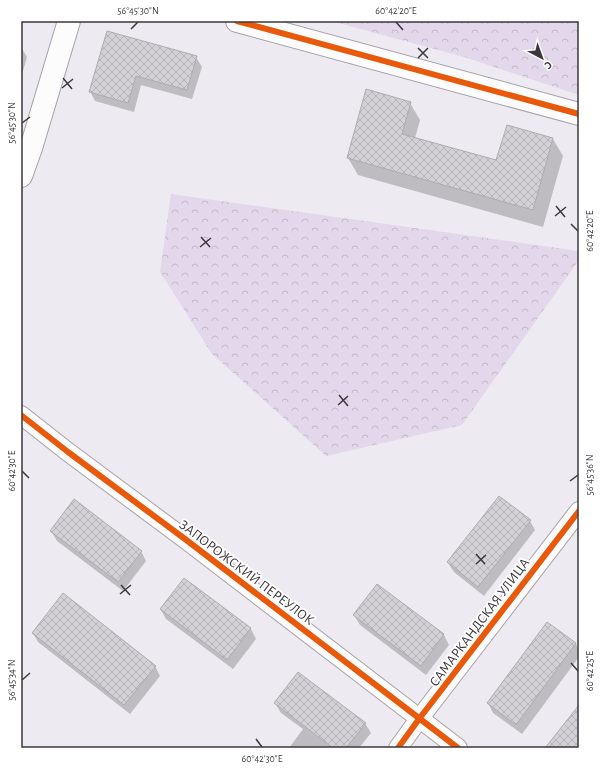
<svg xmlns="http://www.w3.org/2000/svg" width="600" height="769" viewBox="0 0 600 769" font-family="'Alegreya Sans',sans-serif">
<defs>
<pattern id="park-crowns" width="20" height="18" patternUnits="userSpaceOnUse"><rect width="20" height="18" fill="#e3d7eb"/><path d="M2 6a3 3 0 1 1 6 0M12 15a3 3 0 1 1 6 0" fill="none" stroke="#c4b9ca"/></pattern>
<pattern id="building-cross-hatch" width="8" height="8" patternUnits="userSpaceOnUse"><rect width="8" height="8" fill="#d3d0d6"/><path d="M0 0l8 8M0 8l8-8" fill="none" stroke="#b6b3b9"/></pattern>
</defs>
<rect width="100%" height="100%" fill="#eeeaf2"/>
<path fill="url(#park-crowns)" d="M 331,21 L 579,21 L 579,95 L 464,57 Z
M 171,194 L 579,251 L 579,260 L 462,425 L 326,456 L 212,354 L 160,272 Z"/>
<path fill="#0003" d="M 107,32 L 196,57 L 202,67 L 192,99 L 141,85 L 134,112 L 95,101 L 90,91 Z
M 21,47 L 27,57 L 21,78 Z
M 410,103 L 420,120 L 415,138 L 497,161 L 553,139 L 563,156 L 543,227 L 358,175 L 348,158 Z
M 530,521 L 535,530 L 484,596 L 454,572 L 448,563 Z
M 51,531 L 141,551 L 146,561 L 123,591 L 57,541 Z
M 184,579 L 251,629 L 256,639 L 233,669 L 166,619 L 161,610 Z
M 377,585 L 444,635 L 449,645 L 426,675 L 360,625 L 354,615 Z
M 547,623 L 576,644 L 579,650 L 579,657 L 522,734 L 493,713 L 488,703 Z
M 33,633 L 155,666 L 160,676 L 130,714 L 38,642 Z
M 275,703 L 365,723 L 371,733 L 359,748 L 289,748 L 303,729 L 281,713 Z"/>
<path fill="url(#building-cross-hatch)" stroke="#aeabb1" d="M 107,31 L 197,56 L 187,90 L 136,76 L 128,103 L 89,92 Z
M 366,89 L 411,102 L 402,134 L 496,160 L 507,125 L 553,138 L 533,210 L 347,158 Z
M 499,496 L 531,520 L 478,587 L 447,562 Z
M 74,499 L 142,551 L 118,582 L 50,531 Z
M 184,578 L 251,628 L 227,660 L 160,609 Z
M 377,584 L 444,634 L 421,666 L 353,615 Z
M 63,593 L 156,666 L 124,705 L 32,633 Z
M 547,622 L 576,643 L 516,725 L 487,703 Z
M 298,672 L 366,723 L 346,748 L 333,748 L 274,703 Z
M 579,705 L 579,748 L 545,748 Z"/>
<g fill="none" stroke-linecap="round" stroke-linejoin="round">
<defs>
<path id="minor" d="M 21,415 L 68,452 L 185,539 L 458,748
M 398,748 L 419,719 L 579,511"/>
<path id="tertiary" d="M 237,21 L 579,114"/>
<path id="secondary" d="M 21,176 L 31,148 L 69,21"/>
</defs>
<use href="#minor" stroke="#a5a2a8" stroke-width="20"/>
<use href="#tertiary" stroke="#a5a2a8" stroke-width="24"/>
<use href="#secondary" stroke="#a5a2a8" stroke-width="24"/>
<use href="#minor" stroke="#fcfcfd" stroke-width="18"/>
<use href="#tertiary" stroke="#fcfcfd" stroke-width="22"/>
<use href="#secondary" stroke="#fcfcfd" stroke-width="22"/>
<defs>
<path id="cycleway" d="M 237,21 L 579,114
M 21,415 L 68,452 L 185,539 L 458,748
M 398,748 L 419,719 L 579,511"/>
</defs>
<use href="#cycleway" stroke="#fff" stroke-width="8"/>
<use href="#cycleway" stroke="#e8590c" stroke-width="6"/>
</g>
<path fill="none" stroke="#3b383d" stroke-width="1.5" d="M 396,22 L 403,30M 131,29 L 138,22M 418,48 L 428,58M 418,58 L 428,48M 63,78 L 72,89M 62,88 L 73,79M 22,123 L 30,117M 556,206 L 565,217M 555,216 L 566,207M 571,224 L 578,231M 201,237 L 210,247M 200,247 L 211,238M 339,395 L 348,406M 338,405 L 348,396M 22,471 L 29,478M 570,481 L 578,475M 476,554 L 485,564M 476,564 L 486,555M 121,585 L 130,595M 120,594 L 131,585M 571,663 L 578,671M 22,680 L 30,673M 256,739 L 262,747"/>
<g text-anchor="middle" stroke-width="3.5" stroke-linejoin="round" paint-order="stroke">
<g font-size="14" fill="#3b383d" stroke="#fff">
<text transform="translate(247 572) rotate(37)" y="5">ЗАПОРОЖСКИЙ ПЕРЕУЛОК</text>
<text transform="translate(479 622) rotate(-53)" y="5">САМАРКАНДСКАЯ УЛИЦА</text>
</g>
</g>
<rect width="600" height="769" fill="none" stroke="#ffffff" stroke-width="44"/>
<g transform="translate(542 58) rotate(139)" stroke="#ffffff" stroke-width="3" paint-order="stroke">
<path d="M0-3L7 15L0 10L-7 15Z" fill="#3b383d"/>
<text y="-6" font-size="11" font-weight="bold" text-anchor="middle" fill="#3b383d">С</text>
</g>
<rect x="22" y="22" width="556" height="725" fill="none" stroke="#3b383d" stroke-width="1.5"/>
<g font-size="10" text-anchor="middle" fill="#3b383d">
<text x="138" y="14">56°45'30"N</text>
<text x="396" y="14">60°42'20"E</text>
<text transform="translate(11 123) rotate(-90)" y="4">56°45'30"N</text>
<text transform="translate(589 231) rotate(-90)" y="4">60°42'20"E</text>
<text transform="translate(11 471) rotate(-90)" y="4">60°42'30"E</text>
<text transform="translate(589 475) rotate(-90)" y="4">56°45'36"N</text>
<text transform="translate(589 671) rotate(-90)" y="4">60°42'25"E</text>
<text transform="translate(11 680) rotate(-90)" y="4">56°45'34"N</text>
<text x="262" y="762">60°42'30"E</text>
</g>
</svg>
